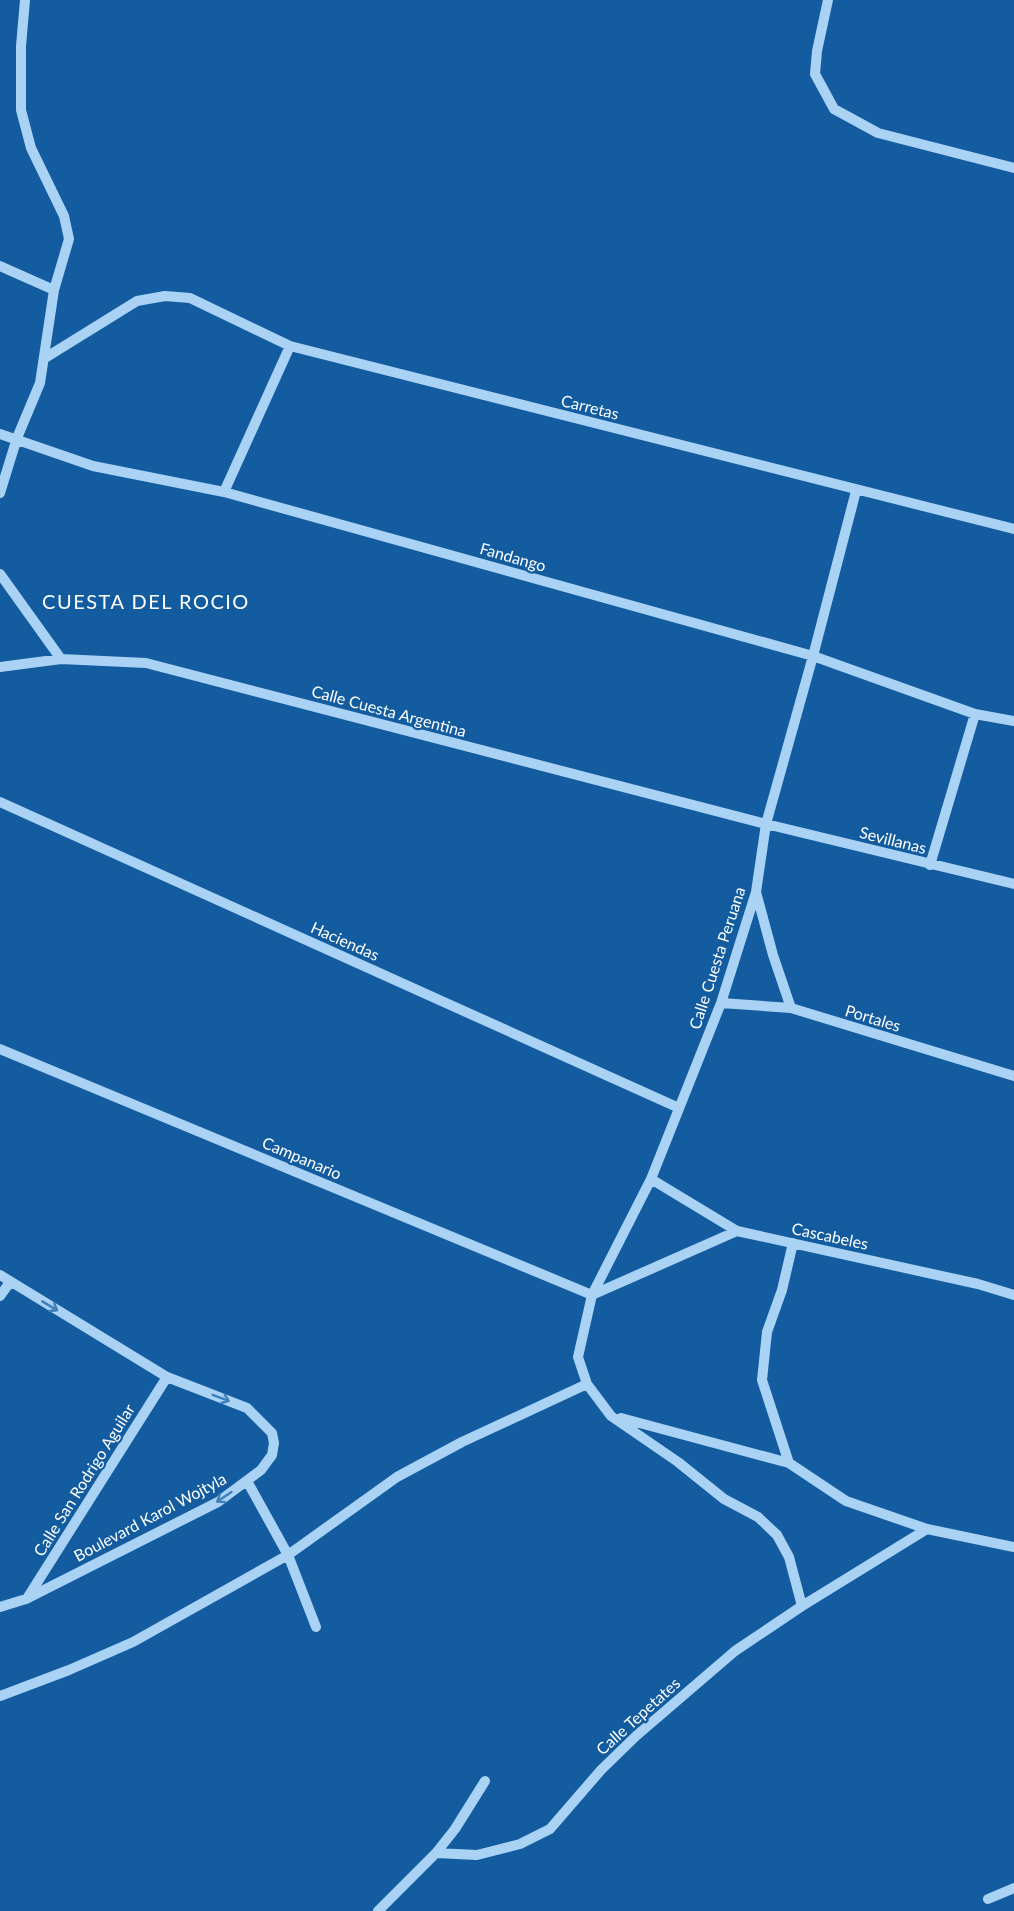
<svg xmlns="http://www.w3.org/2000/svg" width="1014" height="1911" viewBox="0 0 1014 1911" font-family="Lato,sans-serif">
<rect width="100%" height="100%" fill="#125c9f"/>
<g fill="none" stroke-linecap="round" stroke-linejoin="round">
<path stroke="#aad2f5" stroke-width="10" d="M 828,0 L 817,51 L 815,74 L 834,109 L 878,133 L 1014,168
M 0,266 L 54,290
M 45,358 L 137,301 L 165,296 L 190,298 L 290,346 L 1014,529
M 0,434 L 93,466 L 224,492 L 813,656 L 975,714 L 1014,721
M 224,492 L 290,346
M 0,493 L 17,438 L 40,383 L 54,290 L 69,239 L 64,216 L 31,148 L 21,110 L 21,46 L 25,0
M 0,574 L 61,659
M 0,667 L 61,659 L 146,663 L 766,824 L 1014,884
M 0,802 L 679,1108
M 930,865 L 975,714
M 756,892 L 773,955 L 791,1008
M 721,1003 L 791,1008 L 1014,1076
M 0,1049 L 592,1295 L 737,1231
M 651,1179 L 737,1231 L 978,1284 L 1014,1295
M 793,1243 L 782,1290 L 767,1332 L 762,1380 L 789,1463 L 846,1501 L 927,1529 L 1014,1547
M 0,1275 L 167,1377 L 247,1408 L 272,1433 L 274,1443 L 272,1455 L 261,1470 L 218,1502 L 26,1599 L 0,1607
M 0,1296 L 10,1282
M 621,1418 L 789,1463
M 247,1481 L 288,1555 L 316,1627
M 28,1597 L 167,1377
M 802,1606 L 789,1557 L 777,1535 L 758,1517 L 724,1499 L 678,1462 L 611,1416 L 587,1384 L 578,1357 L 592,1295 L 651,1179 L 721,1003 L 756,892 L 766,824 L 813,656 L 856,491
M 0,1696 L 69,1670 L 133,1642 L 288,1555 L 397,1477 L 462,1442 L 587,1384
M 436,1853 L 477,1855 L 520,1844 L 550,1829 L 601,1770 L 636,1736 L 735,1651 L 802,1606 L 927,1529
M 988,1899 L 1014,1888
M 378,1911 L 436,1853 L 455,1829 L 485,1781"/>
</g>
<defs><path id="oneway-shaft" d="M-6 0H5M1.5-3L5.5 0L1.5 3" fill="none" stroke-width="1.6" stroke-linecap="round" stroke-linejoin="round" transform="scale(1.5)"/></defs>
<g stroke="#407fb9">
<use href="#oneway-shaft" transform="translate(50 1306) rotate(31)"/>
<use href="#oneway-shaft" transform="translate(221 1398) rotate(21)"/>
<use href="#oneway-shaft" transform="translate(224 1497) rotate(146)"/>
</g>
<g text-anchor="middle" stroke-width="4.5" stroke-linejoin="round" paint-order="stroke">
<g font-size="16" fill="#fff" stroke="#125c9f">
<text transform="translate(590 407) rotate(14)" y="6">Carretas</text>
<text transform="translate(513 557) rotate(16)" y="6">Fandango</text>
<text transform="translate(389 711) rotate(15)" y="6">Calle Cuesta Argentina</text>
<text transform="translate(893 840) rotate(14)" y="6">Sevillanas</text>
<text transform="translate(345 941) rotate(24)" y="6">Haciendas</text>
<text transform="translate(717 958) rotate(-72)" y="6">Calle Cuesta Peruana</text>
<text transform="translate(873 1018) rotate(17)" y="6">Portales</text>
<text transform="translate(302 1158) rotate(23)" y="6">Campanario</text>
<text transform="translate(830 1236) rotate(12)" y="6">Cascabeles</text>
<text transform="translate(84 1480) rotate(-58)" y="6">Calle San Rodrigo Aguilar</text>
<text transform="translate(150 1517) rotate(-28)" y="6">Boulevard Karol Wojtyla</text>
<text transform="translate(638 1716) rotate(-42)" y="6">Calle Tepetates</text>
</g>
<g font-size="20" letter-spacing="1.5" fill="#fff" stroke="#125c9f">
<text x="146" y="609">CUESTA DEL ROCIO</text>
</g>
</g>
</svg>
